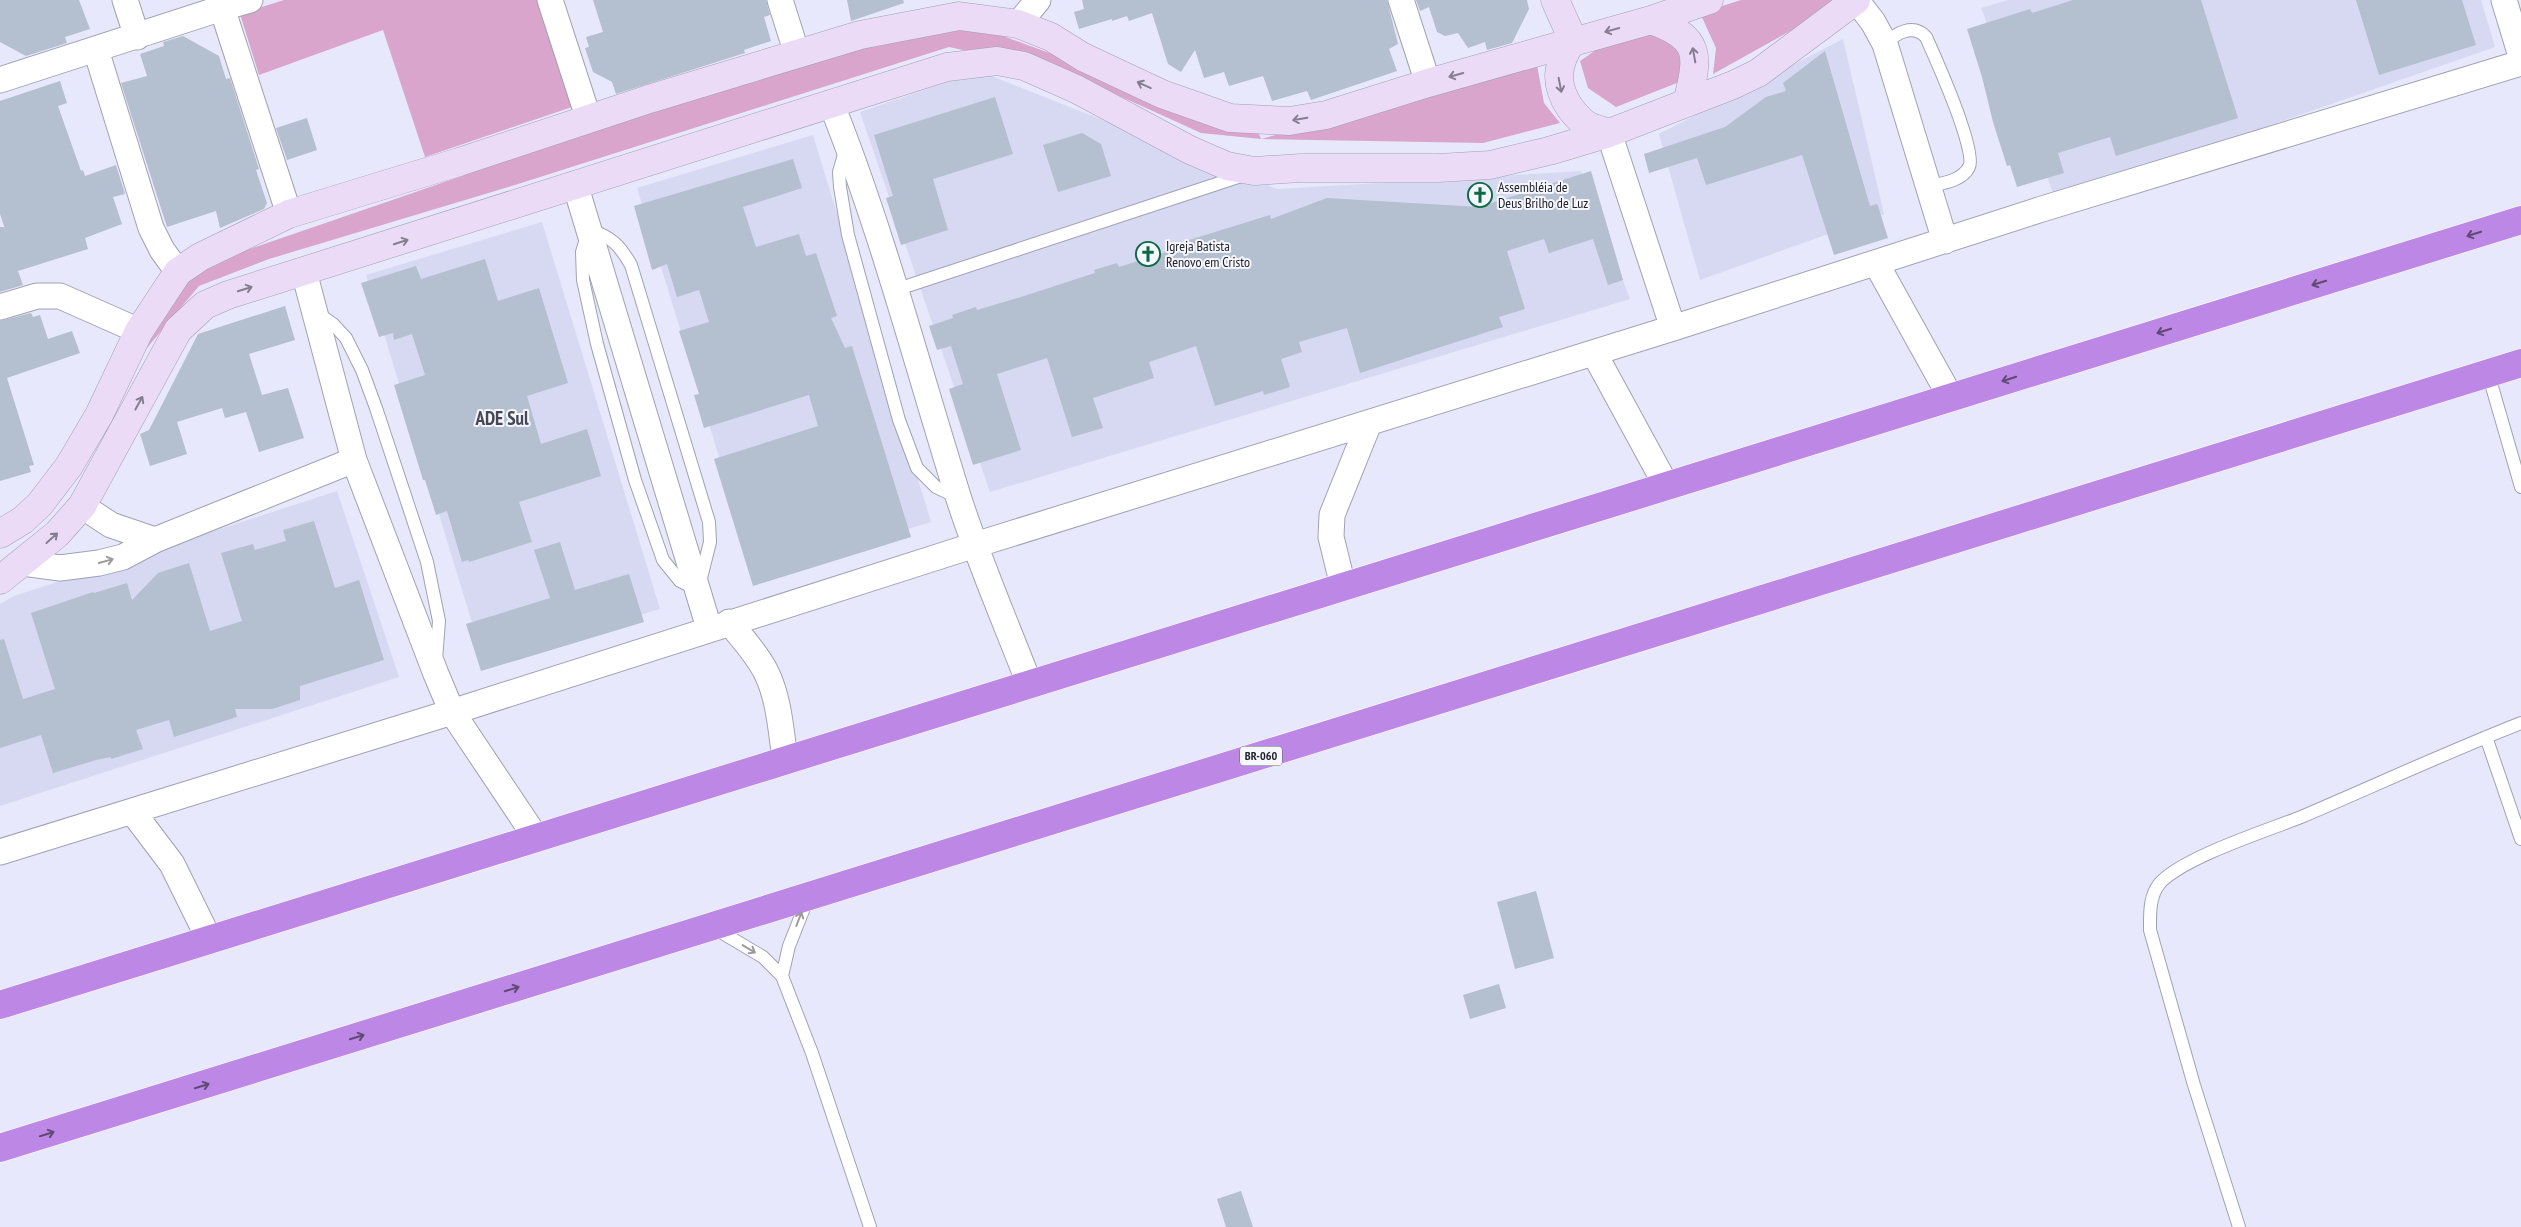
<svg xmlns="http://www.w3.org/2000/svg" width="2521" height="1227" viewBox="0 0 2521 1227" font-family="'PT Sans Narrow',sans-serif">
<rect width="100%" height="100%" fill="#e7e8fc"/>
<path fill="#d7d9f3" d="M 2008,0 L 2481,0 L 2495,47 L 2056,200 L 1981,8 Z
M 1843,39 L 1884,214 L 1700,280 L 1659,134 Z
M 979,71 L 1277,189 L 1581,171 L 1630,299 L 990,492 L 860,112 Z
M 813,135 L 931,522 L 755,575 L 637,188 Z
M 542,222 L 660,609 L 484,662 L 366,275 Z
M 337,491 L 399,677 L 0,806 L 0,604 L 14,596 Z"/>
<path fill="#d9a5cd" d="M 284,0 L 548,0 L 575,106 L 425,157 L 383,30 L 259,75 L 240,14 Z
M 1741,0 L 1846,0 L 1713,74 L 1716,48 L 1700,13 Z
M 959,20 L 1257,129 L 1261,139 L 1537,65 L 1544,103 L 1560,123 L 1483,143 L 1261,139 L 1201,133 L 1069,73 L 949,47 L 515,185 L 269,259 L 199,286 L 141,355 L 197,267 L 847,44 Z
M 1658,28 L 1681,43 L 1687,79 L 1616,107 L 1588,88 L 1580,61 L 1616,36 Z"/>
<path fill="#b4bfcf" d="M 0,0 L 79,0 L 90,29 L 65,37 L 67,43 L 26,56 L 0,42 Z
M 593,0 L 766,0 L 770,15 L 764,17 L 771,41 L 744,50 L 745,53 L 616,94 L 612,82 L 593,72 L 585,48 L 589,47 L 586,37 L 603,32 Z
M 847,0 L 903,0 L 904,3 L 851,21 Z
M 1082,0 L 1387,0 L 1398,44 L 1389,49 L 1397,71 L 1311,100 L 1307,91 L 1272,101 L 1263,76 L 1229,86 L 1224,72 L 1204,78 L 1195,50 L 1181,72 L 1168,64 L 1152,13 L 1129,21 L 1127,16 L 1112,21 L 1112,19 L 1079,29 L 1074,12 L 1084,9 Z
M 1416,0 L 1527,0 L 1529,9 L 1512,43 L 1487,50 L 1485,42 L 1468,48 L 1458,33 L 1445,36 L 1437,32 L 1429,7 L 1420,11 Z
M 2073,0 L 2201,0 L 2238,118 L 2116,156 L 2110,137 L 2058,153 L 2064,173 L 2017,187 L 2010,165 L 2007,166 L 1993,122 L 1982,77 L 1967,29 L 2030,9 L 2032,13 Z
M 2356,0 L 2462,0 L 2476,45 L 2379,75 Z
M 183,36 L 219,56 L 226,79 L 230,78 L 259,169 L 256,170 L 267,203 L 264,209 L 220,228 L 216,211 L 167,227 L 121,83 L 147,76 L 140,54 L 164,46 L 163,42 Z
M 1825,51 L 1870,206 L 1877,204 L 1878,206 L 1888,238 L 1834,255 L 1802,155 L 1706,185 L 1697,158 L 1649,173 L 1644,154 L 1725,127 L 1766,97 L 1786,91 L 1783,83 Z
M 60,81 L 67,103 L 58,106 L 81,171 L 83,170 L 85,176 L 116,165 L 125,194 L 113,197 L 122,224 L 85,238 L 88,249 L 18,271 L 23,285 L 0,292 L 0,227 L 4,227 L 6,232 L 0,214 L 0,101 Z
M 995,97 L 1013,154 L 933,179 L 948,230 L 901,245 L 886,198 L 893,196 L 874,135 Z
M 307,118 L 317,150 L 287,160 L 276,128 Z
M 1082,133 L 1101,144 L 1111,176 L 1058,192 L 1043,145 Z
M 793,159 L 802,188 L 743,207 L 756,247 L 799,234 L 806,256 L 816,253 L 837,316 L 831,318 L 845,348 L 852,346 L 911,537 L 753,586 L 714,459 L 818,426 L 809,395 L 704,428 L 694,395 L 699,394 L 679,331 L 709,322 L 699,290 L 677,297 L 667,264 L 652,270 L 634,206 Z
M 1591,171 L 1623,280 L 1608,285 L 1593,239 L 1549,253 L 1544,239 L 1507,251 L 1525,309 L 1499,317 L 1503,327 L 1360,373 L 1347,328 L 1299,342 L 1302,352 L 1281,359 L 1290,387 L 1264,395 L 1263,391 L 1215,406 L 1196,346 L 1149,362 L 1154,378 L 1093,398 L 1103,428 L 1072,437 L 1047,358 L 997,374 L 1021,450 L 973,465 L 949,389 L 963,384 L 951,346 L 937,350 L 929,326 L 953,318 L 952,315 L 976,307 L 977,310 L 1024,296 L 1095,273 L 1094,270 L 1117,263 L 1119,267 L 1191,244 L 1189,240 L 1270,215 L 1271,219 L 1327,198 L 1479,207 Z
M 485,259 L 498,301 L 539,288 L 568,383 L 527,396 L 541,444 L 587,429 L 601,476 L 519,502 L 532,542 L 469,562 L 468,560 L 462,562 L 447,511 L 436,515 L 425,480 L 423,480 L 394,385 L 425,375 L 412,334 L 394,340 L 393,333 L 379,337 L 361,283 L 416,266 L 421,279 Z
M 285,306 L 295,340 L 249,354 L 262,395 L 288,388 L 304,438 L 259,452 L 246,412 L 225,418 L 222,408 L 177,422 L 187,454 L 150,466 L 140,434 L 149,430 L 198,334 Z
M 31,313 L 33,317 L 40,315 L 48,339 L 72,331 L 80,353 L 7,378 L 34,465 L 29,466 L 31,472 L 0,481 L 0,321 Z
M 314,521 L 335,588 L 359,580 L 384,660 L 300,686 L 300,700 L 272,709 L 235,709 L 237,717 L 174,737 L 169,720 L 136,730 L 143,749 L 111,759 L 111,757 L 96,760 L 53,773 L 41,735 L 0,748 L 0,640 L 4,639 L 23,699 L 55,689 L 31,613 L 93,592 L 94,593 L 127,583 L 132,600 L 158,573 L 189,563 L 210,631 L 242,621 L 221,553 L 253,544 L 255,550 L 286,541 L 283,530 Z
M 560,542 L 575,590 L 629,574 L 644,622 L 481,671 L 466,624 L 550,598 L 534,550 Z
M 1536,891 L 1554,958 L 1515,969 L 1497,902 Z
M 1499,984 L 1506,1008 L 1470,1019 L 1463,995 Z
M 1241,1191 L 1253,1227 L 1226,1227 L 1217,1199 Z"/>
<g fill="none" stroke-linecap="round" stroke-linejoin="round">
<defs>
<path id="lane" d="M 1885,44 C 1896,33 1913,23 1926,37 C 1935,57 1978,152 1969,167 C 1962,181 1943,183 1929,186
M 846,148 L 839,172 L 840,187 L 848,235 L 899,420 L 917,468 L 936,487 L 957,497
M 589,229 C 612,238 619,244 631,265 L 709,522 L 710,542 L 698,590 L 680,581 L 663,560 L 635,480 L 597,344 L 583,280 L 582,252 Z
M 895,290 L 1244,175
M 317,313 L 333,324 L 346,338 L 362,370 L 376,408 L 427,562 L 439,621 L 436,659
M 2488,373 L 2521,487
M 2486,737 L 2521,839
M 714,928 L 763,957 L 782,976 L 812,1053 L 870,1227
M 782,976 L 789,946 L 808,898
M 2239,1227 L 2194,1085 L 2150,930 C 2150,914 2149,896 2160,883 C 2184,857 2266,831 2301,817 C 2374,786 2447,752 2521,723"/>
<path id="street" d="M 125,0 L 137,37
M 250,0 L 222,8 L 289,214
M 550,0 L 589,120
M 780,0 L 797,54
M 1401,0 L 1428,83
M 1856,0 L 1873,22 L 1885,44 L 1945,241
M 2504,0 L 2521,56
M 1018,24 L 1038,0
M 96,50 L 151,228 L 162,250 L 178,272
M 0,80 L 222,8
M 831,103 C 882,230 917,365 958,496 C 978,559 1005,621 1029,683
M 1609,133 L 1673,328
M 575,184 L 709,628
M 1876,263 L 1951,398
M 304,272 L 354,460 L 436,674 L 452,712 L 535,836
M 0,307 L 37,296 L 60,296 L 139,331
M 1594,353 L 1666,485
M 82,506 L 111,525 L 155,540
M 23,563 L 60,568 L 99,563 L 123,557 L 155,540 L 354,460
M 1343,586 L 1331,537 L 1332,515 L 1369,423
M 729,622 C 742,638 757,654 766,672 C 779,698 781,731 785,759
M 132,811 L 172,864 L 209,939
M 0,852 L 452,712 L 975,545 L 1673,328 L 2042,209 L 2521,63"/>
<path id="secondary" d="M 1555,0 L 1573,40 C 1556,64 1554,84 1570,108 C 1575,114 1580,121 1587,125 C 1593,129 1602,130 1609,133
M 1651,20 C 1702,38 1699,55 1687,103
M 0,534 L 23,520 L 40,504 L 69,466 L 99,415 L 139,331 L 178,272 L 200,257 L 289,214 L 459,162 L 649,99 L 860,35 L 959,16 L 1018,24 L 1051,37 L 1083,57 L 1162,94 L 1230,118 L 1289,121 L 1326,115 L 1428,83 L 1651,20 L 1709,0
M 0,580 L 57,534 L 82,506 L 178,330 L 205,305 L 228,295 L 947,67 L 997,61 L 1024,66 L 1076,89 L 1190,150 L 1227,166 L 1254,171 L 1301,168 L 1438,168 L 1490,165 L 1549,151 L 1609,133 L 1733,85 L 1758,73 L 1856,0"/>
<path id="highway" d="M 0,1005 L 2521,220
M 0,1148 L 2521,363"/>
</defs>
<use href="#lane" stroke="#a0a1b3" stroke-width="14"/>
<use href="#street" stroke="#a0a1b3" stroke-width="27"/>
<use href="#secondary" stroke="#a0a1b3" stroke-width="29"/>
<use href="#highway" stroke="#fff" stroke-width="29"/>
<use href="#lane" stroke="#fff" stroke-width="12"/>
<use href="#street" stroke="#fff" stroke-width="25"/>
<use href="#secondary" stroke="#ebdbf7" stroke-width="28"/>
<use href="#highway" stroke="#bc87e5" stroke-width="28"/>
</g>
<defs><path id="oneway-shaft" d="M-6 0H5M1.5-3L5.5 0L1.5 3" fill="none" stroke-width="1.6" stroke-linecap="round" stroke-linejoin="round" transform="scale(1.25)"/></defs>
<g stroke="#867e90">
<use href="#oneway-shaft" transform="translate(1612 30) rotate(165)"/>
<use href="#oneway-shaft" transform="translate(1694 55) rotate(-100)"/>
<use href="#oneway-shaft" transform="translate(1456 75) rotate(164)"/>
<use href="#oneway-shaft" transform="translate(1144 85) rotate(-155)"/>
<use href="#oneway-shaft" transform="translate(1560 85) rotate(79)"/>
<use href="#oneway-shaft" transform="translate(1300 119) rotate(170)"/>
<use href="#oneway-shaft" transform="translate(401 242) rotate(-18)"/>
<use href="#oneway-shaft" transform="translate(245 289) rotate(-17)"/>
<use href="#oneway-shaft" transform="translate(139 403) rotate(-61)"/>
<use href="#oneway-shaft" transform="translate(52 538) rotate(-42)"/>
</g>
<g stroke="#604a74">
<use href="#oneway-shaft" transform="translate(2474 234) rotate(163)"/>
<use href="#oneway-shaft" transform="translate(2319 283) rotate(163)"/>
<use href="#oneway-shaft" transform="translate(2164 331) rotate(163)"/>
<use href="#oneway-shaft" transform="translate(2009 379) rotate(162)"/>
<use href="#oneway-shaft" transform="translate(512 989) rotate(-17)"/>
<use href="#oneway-shaft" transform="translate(357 1037) rotate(-17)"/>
<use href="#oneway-shaft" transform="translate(202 1086) rotate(-17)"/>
<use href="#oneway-shaft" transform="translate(47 1134) rotate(-17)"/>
</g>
<g stroke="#9c9c9f">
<use href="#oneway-shaft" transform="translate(106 561) rotate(-15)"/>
<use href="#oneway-shaft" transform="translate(799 919) rotate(-69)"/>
<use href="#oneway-shaft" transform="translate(749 949) rotate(31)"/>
</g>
<defs>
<symbol id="church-ring" viewBox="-11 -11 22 22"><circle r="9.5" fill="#f6f6fe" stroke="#096b41" stroke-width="1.5"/><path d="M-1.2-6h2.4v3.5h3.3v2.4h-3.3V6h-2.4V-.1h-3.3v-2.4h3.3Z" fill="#096b41"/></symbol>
</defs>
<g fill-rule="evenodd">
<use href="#church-ring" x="1466" y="181" width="28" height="28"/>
<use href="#church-ring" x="1134" y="240" width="28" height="28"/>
</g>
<g text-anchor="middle" stroke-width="4" stroke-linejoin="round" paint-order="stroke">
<rect fill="#f6f6fe" stroke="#626269" stroke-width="1" x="1240" y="746.5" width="42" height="19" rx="4"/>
<g font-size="12" font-weight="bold" fill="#222229">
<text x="1261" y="760">BR-060</text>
</g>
<g font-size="14" fill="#222229" stroke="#f6f6fe" text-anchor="start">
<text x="1498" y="192">Assembléia de<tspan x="1498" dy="16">Deus Brilho de Luz</tspan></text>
<text x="1166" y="251">Igreja Batista<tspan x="1166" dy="16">Renovo em Cristo</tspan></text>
</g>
<g font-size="19" font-weight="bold" fill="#454656" stroke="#f6f6fe">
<text x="502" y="425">ADE Sul</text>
</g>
</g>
</svg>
